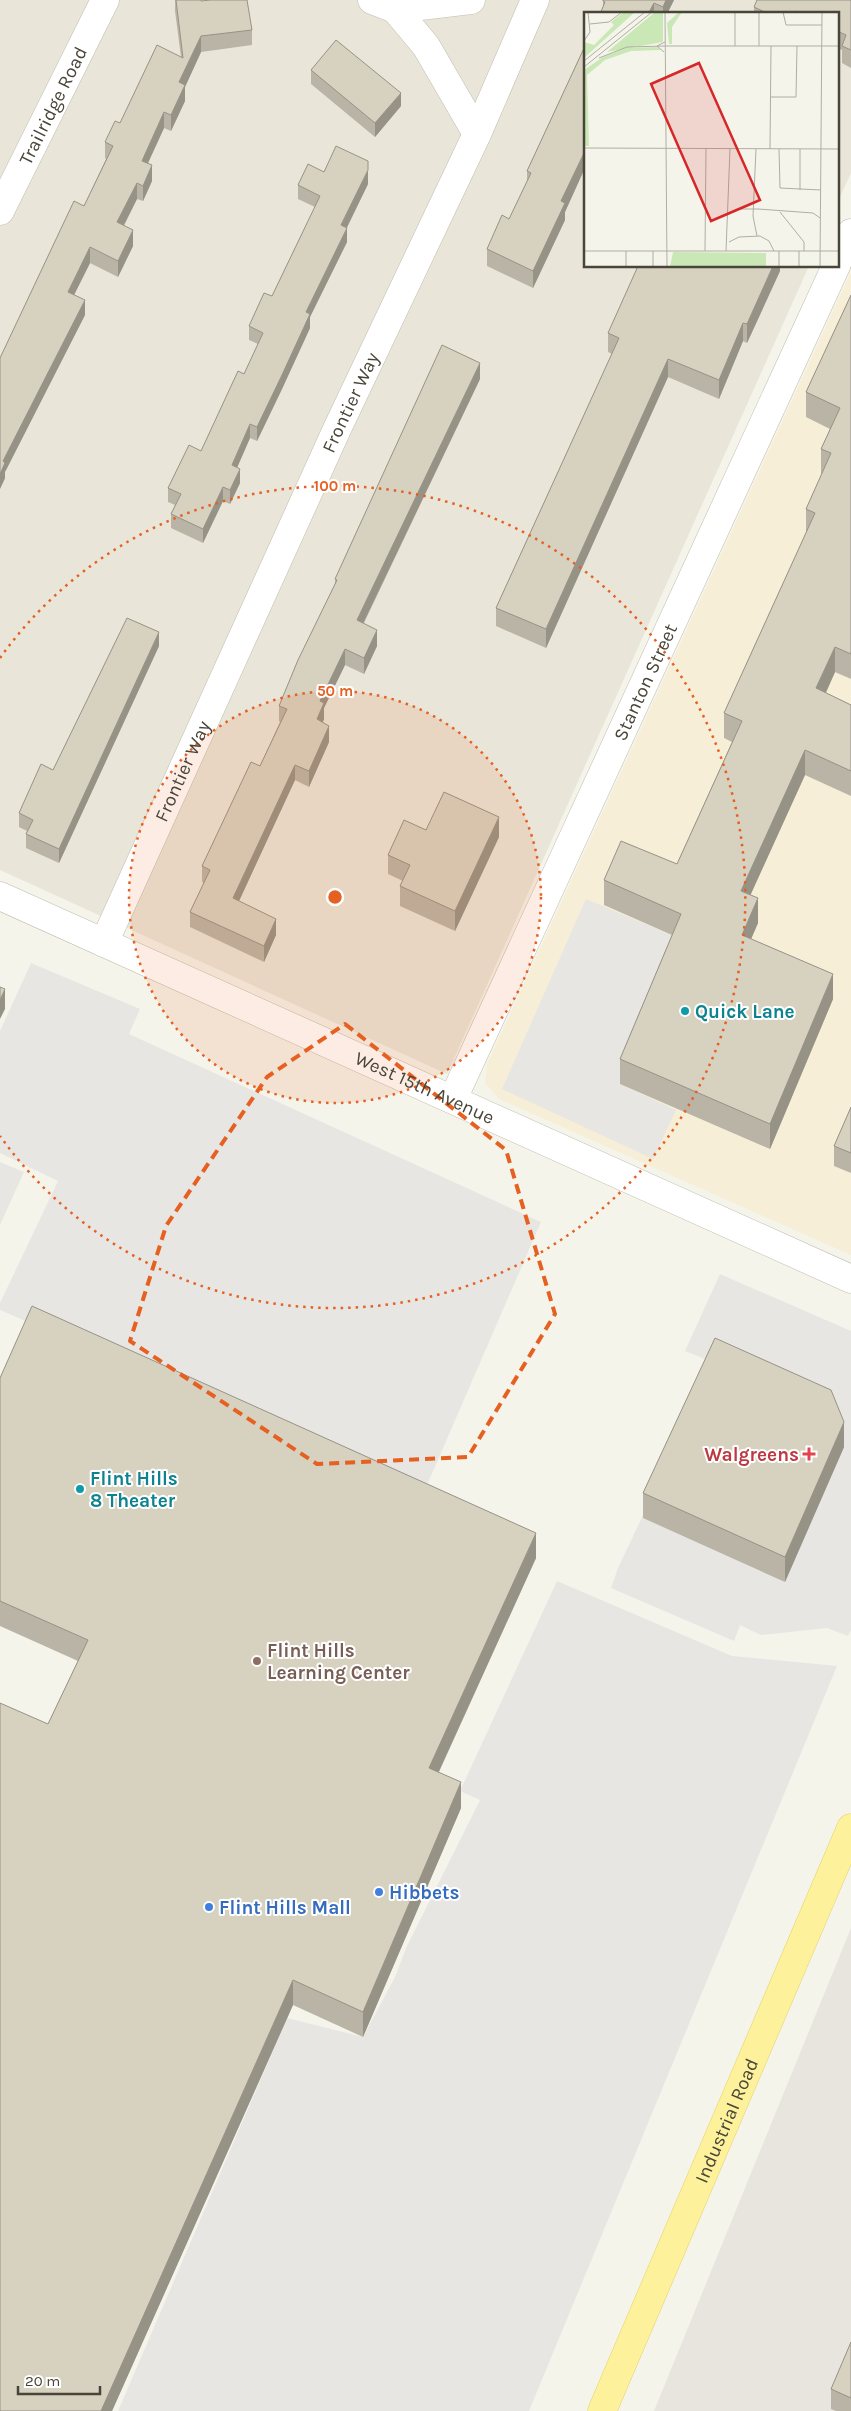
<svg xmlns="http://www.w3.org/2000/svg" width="851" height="2411" viewBox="0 0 851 2411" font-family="Karla,sans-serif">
<rect width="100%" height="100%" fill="#f5f4eb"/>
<path fill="#e9e6d9" d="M 0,0 L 851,0 L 851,173 L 837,204 L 837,14 L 585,14 L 585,266 L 809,266 L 447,1074 L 0,870 Z"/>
<path fill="#f6eed7" d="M 851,272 L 851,1255 L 499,1099 L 485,1083 L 487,1064 L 492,1053 Z"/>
<path fill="#e8e5df" d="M 851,1928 L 851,2411 L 654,2411 Z"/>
<path fill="#e7e6e2" d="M 586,899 L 681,939 L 620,1084 L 676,1110 L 653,1159 L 502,1089 Z
M 31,963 L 140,1009 L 129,1034 L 541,1222 L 424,1492 L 0,1310 L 0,1303 L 58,1181 L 0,1153 L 0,1031 Z
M 0,1162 L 24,1172 L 0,1225 Z
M 720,1274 L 851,1331 L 851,1630 L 848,1636 L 827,1628 L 761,1635 L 740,1625 L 734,1641 L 611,1588 L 618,1568 L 715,1363 L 685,1351 Z
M 557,1581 L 732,1656 L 837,1666 L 529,2411 L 118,2411 L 287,2018 L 363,2037 L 395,1977 L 407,1946 L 480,1800 L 460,1791 Z"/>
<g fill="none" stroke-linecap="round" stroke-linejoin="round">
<defs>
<g id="minor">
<path d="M 372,0 L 395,9 L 471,0"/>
<path d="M 395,9 L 426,46 L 477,134"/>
<path id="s1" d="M 0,211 L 105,0"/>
<path d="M 837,263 L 851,233"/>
<path id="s2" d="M 0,896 L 851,1279"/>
<path id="s3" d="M 104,943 L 337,429 L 477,134 L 535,0"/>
<path id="s4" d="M 453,1099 L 836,266"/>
</g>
<g id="major">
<path id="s5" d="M 602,2411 L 851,1828"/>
</g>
</defs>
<use href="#minor" stroke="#c1bdad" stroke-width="29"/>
<use href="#major" stroke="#e3d26b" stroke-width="29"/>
<use href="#minor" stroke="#fff" stroke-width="28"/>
<use href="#major" stroke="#fdf19c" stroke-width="28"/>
</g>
<path fill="#b9b4a5" d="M 175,0 L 201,0 L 201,1 L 252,30 L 252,45 L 201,52 L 185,87 L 185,101 L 171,131 L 164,128 L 148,163 L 152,181 L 143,201 L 137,199 L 124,226 L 133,246 L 118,277 L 90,263 L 74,295 L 85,315 L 5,472 L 5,478 L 0,489 L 84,206 L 106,159 L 105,158 L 105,142 L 120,123 L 181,57 L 175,11 Z
M 674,0 L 667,14 L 600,14 L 603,7 L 603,1 Z
M 851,0 L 851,68 L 842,63 L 842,50 L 837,48 L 837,14 L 754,14 L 754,7 Z
M 585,46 L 585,170 L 584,170 L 565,212 L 565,220 L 533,288 L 487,266 L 487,249 L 509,219 L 527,182 L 527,171 Z
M 311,70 L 401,106 L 375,137 L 311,84 Z
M 324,172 L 368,184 L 347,228 L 347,242 L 310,317 L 310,328 L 282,389 L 257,441 L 250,438 L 237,468 L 240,483 L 230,504 L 223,501 L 203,543 L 171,528 L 171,514 L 175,505 L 168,502 L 168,488 L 201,451 L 244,374 L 258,344 L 249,340 L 249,326 L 272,296 L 315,207 L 298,199 L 298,185 Z
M 780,266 L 780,271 L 747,343 L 743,341 L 719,399 L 668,377 L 546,648 L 496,626 L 496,608 L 612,354 L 608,352 L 608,333 Z
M 851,295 L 851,679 L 835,672 L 826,693 L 851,705 L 851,796 L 805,775 L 750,895 L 758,923 L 751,939 L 833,999 L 770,1149 L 620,1084 L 620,1059 L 672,935 L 604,905 L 604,880 L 677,864 L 732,742 L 724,738 L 724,713 L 806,533 L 806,509 L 822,474 L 821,474 L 821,449 L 830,429 L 806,417 L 806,392 Z
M 480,379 L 364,623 L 377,646 L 364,674 L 345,665 L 324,708 L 324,719 L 323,722 L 329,742 L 309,787 L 295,780 L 239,901 L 276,935 L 264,962 L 190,927 L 190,912 L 204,883 L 202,882 L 202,866 L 260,766 L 280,722 L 279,721 L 279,706 L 335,585 L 335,579 Z
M 159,646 L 59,863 L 26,848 L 26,834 L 27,831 L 19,827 L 19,813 L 53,770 Z
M 426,830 L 499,837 L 455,931 L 400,906 L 400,886 L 403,881 L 388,874 L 388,855 Z
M 851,1107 L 851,1173 L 834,1166 L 834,1146 Z
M 0,1378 L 536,1558 L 439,1772 L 461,1808 L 363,2037 L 293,2005 L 112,2411 L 0,2411 L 48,1724 L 78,1661 L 0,1626 Z
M 844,1447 L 785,1582 L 643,1518 L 643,1493 Z
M 851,2342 L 851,2411 L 836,2411 L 831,2409 L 831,2389 Z"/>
<path fill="#969286" d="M 666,0 L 674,0 L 667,14 L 663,14 L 663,7 Z
M 654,3 L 654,14 L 648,14 Z
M 201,36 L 201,52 L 185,87 L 185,101 L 171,131 L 171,115 L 179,82 Z
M 401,93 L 401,106 L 375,137 L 375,123 Z
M 164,112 L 164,128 L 142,176 L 142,161 Z
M 584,153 L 584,170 L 565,212 L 565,220 L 533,288 L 533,271 L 561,201 Z
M 152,165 L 152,181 L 143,201 L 143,186 Z
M 368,170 L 368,184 L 341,239 L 341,225 Z
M 137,183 L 137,199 L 117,238 L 117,222 Z
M 347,228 L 347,242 L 310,317 L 310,328 L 282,389 L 257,441 L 257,427 L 306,312 Z
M 133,230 L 133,246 L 118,277 L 118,261 Z
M 90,247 L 90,263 L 68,307 L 68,292 Z
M 773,266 L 780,266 L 780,271 L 747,343 L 747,324 Z
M 85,300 L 85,315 L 5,472 L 5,478 L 0,489 L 0,474 L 3,461 Z
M 743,323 L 743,341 L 719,399 L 719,380 Z
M 668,359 L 668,377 L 546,648 L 546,629 Z
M 480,363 L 480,379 L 357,636 L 357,620 Z
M 250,424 L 250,438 L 232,479 L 232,465 Z
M 240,469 L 240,483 L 230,504 L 230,490 Z
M 223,487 L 223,501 L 203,543 L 203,529 Z
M 377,630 L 377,646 L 364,674 L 364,658 Z
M 159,632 L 159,646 L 59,863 L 59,849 Z
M 835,647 L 835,672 L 816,714 L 816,688 Z
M 345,649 L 345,665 L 324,708 L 324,719 L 317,735 L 317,719 L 320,701 Z
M 329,726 L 329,742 L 309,787 L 309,771 Z
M 805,750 L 805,775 L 741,916 L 741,891 Z
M 295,765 L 295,780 L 233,914 L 233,898 Z
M 499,817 L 499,837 L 455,931 L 455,911 Z
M 758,898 L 758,923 L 742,960 L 742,935 Z
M 276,919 L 276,935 L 264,962 L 264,946 Z
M 833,974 L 833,999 L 770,1149 L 770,1124 Z
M 5,989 L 5,1009 L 0,1019 L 0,1000 Z
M 844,1422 L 844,1447 L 785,1582 L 785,1557 Z
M 536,1533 L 536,1558 L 429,1793 L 429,1768 Z
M 461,1782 L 461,1808 L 363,2037 L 363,2012 Z
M 293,1980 L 293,2005 L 112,2411 L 101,2411 Z"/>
<path fill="#d7d1c0" stroke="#969286" d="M 176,0 L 201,0 L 201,1 L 211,0 L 247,0 L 252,30 L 201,36 L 179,82 L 185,85 L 171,115 L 164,112 L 142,161 L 152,165 L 143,186 L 137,183 L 117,222 L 133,230 L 118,261 L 90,247 L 68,292 L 85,300 L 3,461 L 5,463 L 0,474 L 0,358 L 74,201 L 84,206 L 113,146 L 105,142 L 115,121 L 120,123 L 157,45 L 183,58 Z
M 603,0 L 666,0 L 663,7 L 654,3 L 648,14 L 600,14 L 605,2 L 603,1 Z
M 757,0 L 851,0 L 851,50 L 842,46 L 846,35 L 837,31 L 837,14 L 801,14 L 795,11 L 793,14 L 769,14 L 754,7 Z
M 336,40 L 401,93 L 375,123 L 311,70 Z
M 585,46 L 585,154 L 584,153 L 561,201 L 565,203 L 533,271 L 487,249 L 502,215 L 509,219 L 531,173 L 527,171 Z
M 336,146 L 368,161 L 368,170 L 341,225 L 347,228 L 306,312 L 310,314 L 282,375 L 257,427 L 250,424 L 232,465 L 240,469 L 230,490 L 223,487 L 203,529 L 171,514 L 181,494 L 168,488 L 189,445 L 201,451 L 238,371 L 244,374 L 263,333 L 249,326 L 264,293 L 272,296 L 320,196 L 298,185 L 308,164 L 324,172 Z
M 638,266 L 773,266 L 747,324 L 743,323 L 719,380 L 668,359 L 546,629 L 496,608 L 619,338 L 608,333 Z
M 851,295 L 851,654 L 835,647 L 816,688 L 851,705 L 851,771 L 805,750 L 741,891 L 758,898 L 742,935 L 833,974 L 770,1124 L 620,1059 L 681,914 L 604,880 L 621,841 L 677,864 L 742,721 L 724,713 L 815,513 L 806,509 L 831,453 L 821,449 L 840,408 L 806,392 Z
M 442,345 L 480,363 L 357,620 L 377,630 L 364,658 L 345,649 L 320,701 L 324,703 L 317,719 L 329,726 L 309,771 L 295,765 L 233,898 L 276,919 L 264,946 L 190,912 L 210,870 L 202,866 L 251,762 L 260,766 L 287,709 L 279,706 L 298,660 L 337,580 L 335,579 Z
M 127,618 L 159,632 L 59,849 L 26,834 L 33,820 L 19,813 L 41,764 L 53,770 Z
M 444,792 L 499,817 L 455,911 L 400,886 L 410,865 L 388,855 L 404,820 L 426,830 Z
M 0,987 L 5,989 L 0,1000 Z
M 851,1107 L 851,1153 L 834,1146 Z
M 32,1306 L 536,1533 L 429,1768 L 461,1782 L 363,2012 L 293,1980 L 101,2411 L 0,2411 L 0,1703 L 48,1724 L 88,1640 L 0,1601 L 0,1378 Z
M 715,1338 L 831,1390 L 844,1422 L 785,1557 L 643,1493 Z
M 851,2342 L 851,2398 L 831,2389 Z"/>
<path fill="none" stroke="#e66022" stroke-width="4" stroke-dasharray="10 6" stroke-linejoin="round" d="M 345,1024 L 506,1150 L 555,1314 L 468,1457 L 317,1464 L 130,1341 L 166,1226 L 267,1077 Z"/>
<circle cx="335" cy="897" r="206" fill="#e66022" fill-opacity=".12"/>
<g fill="none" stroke="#e66022" stroke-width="2.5" stroke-dasharray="2.5 5">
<circle cx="335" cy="897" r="206"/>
<path d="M0 658A411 411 0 1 1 0 1136"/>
</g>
<g fill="#0f9aa8" stroke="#fff" stroke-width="2">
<circle cx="685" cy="1011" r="5"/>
<circle cx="80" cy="1489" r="5"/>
</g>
<path fill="#e0444e" stroke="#fff" stroke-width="2" d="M806.5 1446.5h5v5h5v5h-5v5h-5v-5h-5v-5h5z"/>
<circle fill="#8d6e63" stroke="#fff" stroke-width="2" cx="257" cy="1661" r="5"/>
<g fill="#3f7fe0" stroke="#fff" stroke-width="2">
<circle cx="379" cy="1892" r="5"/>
<circle cx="209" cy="1907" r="5"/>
</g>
<g text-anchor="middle" stroke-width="4" stroke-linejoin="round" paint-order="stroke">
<g font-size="19" fill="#494538" stroke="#fff">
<text dy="7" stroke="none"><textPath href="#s1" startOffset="118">Trailridge Road</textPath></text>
<text dy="7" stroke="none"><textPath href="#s3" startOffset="594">Frontier Way</textPath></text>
<text dy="7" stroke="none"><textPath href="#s4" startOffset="459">Stanton Street</textPath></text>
<text dy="7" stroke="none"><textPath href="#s3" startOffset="189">Frontier Way</textPath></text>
<text dy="7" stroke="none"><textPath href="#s2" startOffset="466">West 15th Avenue</textPath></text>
<text dy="7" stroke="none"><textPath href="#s5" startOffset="316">Industrial Road</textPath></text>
</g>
<g font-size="19" font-weight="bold" fill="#0d838f" stroke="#fff" text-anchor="start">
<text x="695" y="1018">Quick Lane</text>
<text x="90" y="1485">Flint Hills<tspan x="90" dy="22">8 Theater</tspan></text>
</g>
<g font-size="19" font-weight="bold" fill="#be3a42" stroke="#fff" text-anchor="end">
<text x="799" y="1461">Walgreens</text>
</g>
<g font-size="19" font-weight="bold" fill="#785e54" stroke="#fff" text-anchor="start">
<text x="267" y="1657">Flint Hills<tspan x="267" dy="22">Learning Center</tspan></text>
</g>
<g font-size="19" font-weight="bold" fill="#366cbe" stroke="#fff" text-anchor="start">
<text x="389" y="1899">Hibbets</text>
<text x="219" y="1914">Flint Hills Mall</text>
</g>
</g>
<g transform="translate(584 12)">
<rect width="255" height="255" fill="#f5f4eb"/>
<path d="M 40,0 L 51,0 L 0,46 L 0,30 L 10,33 L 30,13 L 27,10 ZM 71,0 L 79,0 L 79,30 L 23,40 ZM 95,0 L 98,0 L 88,15 L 88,32 L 85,32 L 83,11 ZM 73,35 L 77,38 L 47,39 L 21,48 L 3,63 L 5,134 L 0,134 L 0,58 L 19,45 L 42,36 ZM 89,240 L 182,241 L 182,255 L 86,255 Z" fill="#c9e8b5"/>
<path fill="none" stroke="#b0aea3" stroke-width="1" d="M 81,0 L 83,255M 175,0 L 175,34M 199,0 L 202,13 L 238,13M 6,12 L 25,10 L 38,0M 0,29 L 6,20 L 4,0M 81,34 L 255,34M 151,34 L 151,0M 80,40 L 73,34 L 81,30M 15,46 L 43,35 L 81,34M 0,49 L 61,0M 0,55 L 68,0M 187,85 L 212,85 L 213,34M 0,136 L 255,137M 172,137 L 169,204 L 173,224M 186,137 L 187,34M 195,137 L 196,176 L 237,178M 216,178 L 216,137M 196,200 L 220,230 L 220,239M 145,202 L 153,197 L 174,197 L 229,201 L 236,206M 145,230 L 155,225 L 176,224 L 185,229 L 190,239M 0,239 L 255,239M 121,239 L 122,137M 142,239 L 146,137M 42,255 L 42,239M 69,255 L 69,239M 195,255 L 195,239M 215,255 L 215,239M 236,255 L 238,0"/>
<path fill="#d62828" fill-opacity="0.15" stroke="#d62828" stroke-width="2.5" d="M 115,51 L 176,188 L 127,209 L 67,72 Z"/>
<rect width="255" height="255" fill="none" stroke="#494538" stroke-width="2.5"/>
</g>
<circle cx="335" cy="897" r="8" fill="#e66022" stroke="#fff" stroke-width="2.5"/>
<g font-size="15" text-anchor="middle" font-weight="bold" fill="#e66022" stroke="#fff" stroke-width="4" stroke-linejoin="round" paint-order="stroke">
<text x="335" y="491">100 m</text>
<text x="335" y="696">50 m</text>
</g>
<path d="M18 2386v8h82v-8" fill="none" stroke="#494538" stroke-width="2.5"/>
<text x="25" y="2386" font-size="15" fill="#494538" stroke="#ffffff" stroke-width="4" paint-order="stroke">20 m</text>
</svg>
